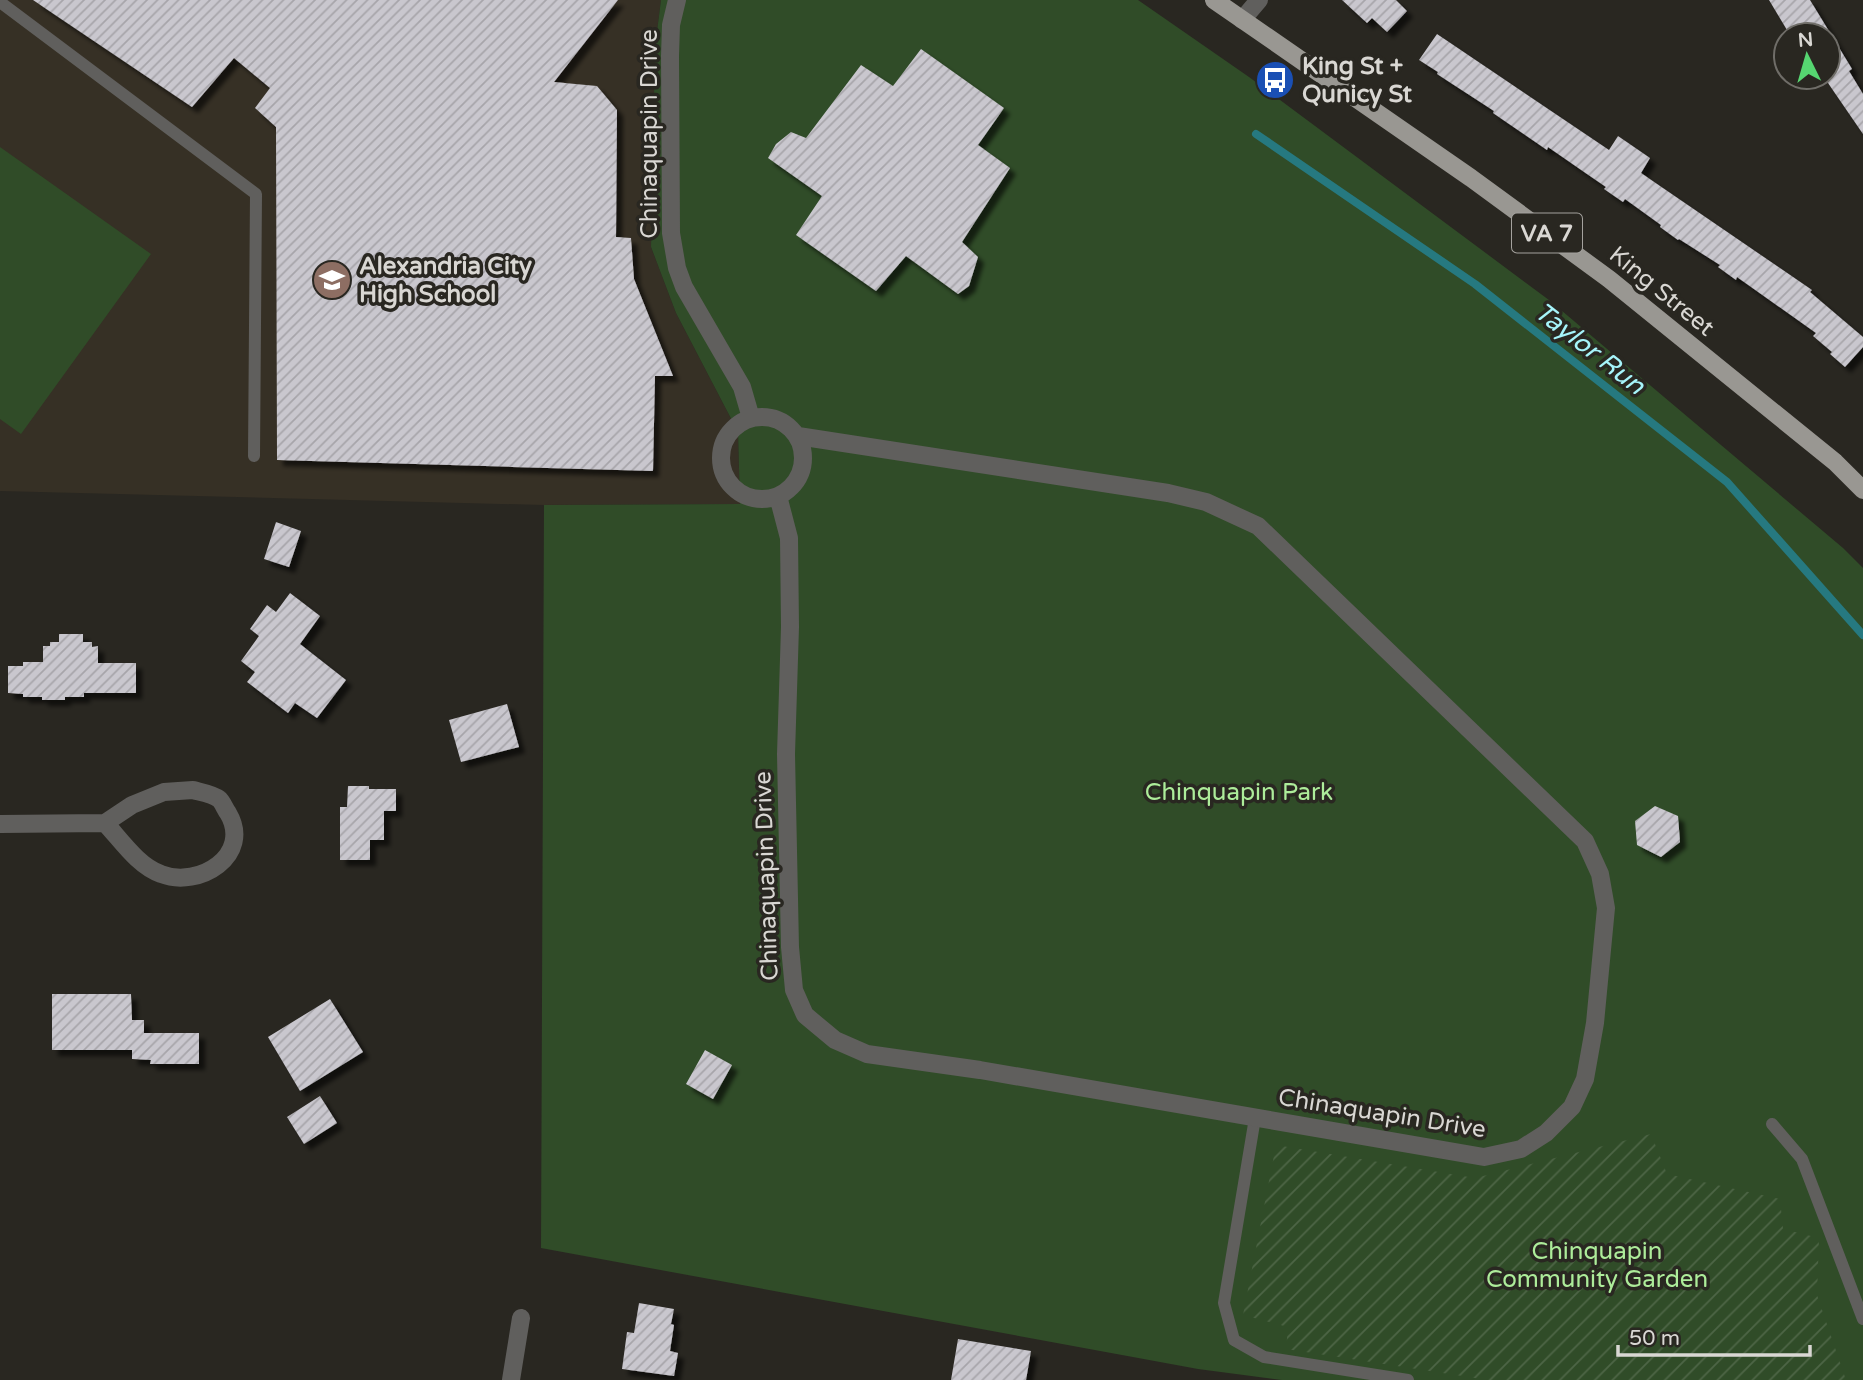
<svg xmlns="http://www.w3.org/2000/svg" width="1863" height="1380" viewBox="0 0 1863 1380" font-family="'Varela Round',sans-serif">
<defs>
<pattern id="garden-furrows" width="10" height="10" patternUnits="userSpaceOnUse" patternTransform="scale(1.75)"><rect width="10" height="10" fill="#304c28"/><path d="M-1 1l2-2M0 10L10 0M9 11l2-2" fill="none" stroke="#4d6546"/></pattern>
<pattern id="building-hatch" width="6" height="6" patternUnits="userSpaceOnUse" patternTransform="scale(1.75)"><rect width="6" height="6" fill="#c9c7ce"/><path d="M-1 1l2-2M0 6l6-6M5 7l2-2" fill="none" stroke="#a7a5aa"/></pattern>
<filter id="shadow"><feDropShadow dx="6" dy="6" stdDeviation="2" flood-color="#0009"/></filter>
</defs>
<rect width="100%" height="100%" fill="#292721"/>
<path fill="#363025" d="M 0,0 L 661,0 L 655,47 L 651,247 L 676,313 L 738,432 L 740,504 L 544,505 L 0,491 Z"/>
<path fill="#304c28" d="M 661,0 L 1138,0 L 1249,77 L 1549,300 L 1843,548 L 1863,568 L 1863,1380 L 1282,1380 L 1198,1369 L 541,1248 L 544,505 L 740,504 L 738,432 L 676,313 L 651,247 L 655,47 Z
M 0,147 L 151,254 L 21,434 L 0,419 Z"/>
<path fill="url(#garden-furrows)" d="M 1651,1134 L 1667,1174 L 1780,1199 L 1783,1229 L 1819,1238 L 1817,1295 L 1846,1380 L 1488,1380 L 1286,1349 L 1288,1327 L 1243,1315 L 1276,1145 L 1475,1178 Z"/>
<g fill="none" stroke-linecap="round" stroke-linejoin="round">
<path stroke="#267980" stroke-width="8" d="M 1256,134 L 1475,284 L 1727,482 L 1863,635"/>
</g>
<path fill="url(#building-hatch)" filter="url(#shadow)" d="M 33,0 L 618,0 L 554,82 L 597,86 L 617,110 L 616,237 L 631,238 L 634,279 L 673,376 L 655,376 L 653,471 L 277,460 L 276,127 L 255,108 L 270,88 L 234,58 L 192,107 Z
M 1342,0 L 1396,0 L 1407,11 L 1387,32 L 1372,18 L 1367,23 Z
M 1769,0 L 1810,0 L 1852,69 L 1849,71 L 1863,94 L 1863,134 L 1828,83 L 1828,35 L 1790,35 Z
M 1437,34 L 1609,150 L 1618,136 L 1650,158 L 1641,173 L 1812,290 L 1810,292 L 1863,337 L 1863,347 L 1845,367 L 1830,354 L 1832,352 L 1813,336 L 1816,333 L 1737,277 L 1736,280 L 1718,267 L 1720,265 L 1679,239 L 1678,240 L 1660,227 L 1661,225 L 1625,199 L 1623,202 L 1604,189 L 1606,187 L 1587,174 L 1548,147 L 1547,150 L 1493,113 L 1494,111 L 1437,74 L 1438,72 L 1419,60 Z
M 921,49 L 1004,108 L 978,145 L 1010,168 L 962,242 L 978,257 L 969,286 L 958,294 L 906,256 L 876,291 L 796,235 L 822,196 L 768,158 L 776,144 L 791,132 L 806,138 L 861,65 L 893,86 Z
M 276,522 L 301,531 L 289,567 L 264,559 Z
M 290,593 L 320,616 L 300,644 L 346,680 L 317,718 L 295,703 L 288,713 L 247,682 L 255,672 L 241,661 L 259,636 L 250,629 L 267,605 L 276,612 Z
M 59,634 L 83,634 L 83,642 L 92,642 L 92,647 L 98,646 L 98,663 L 136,663 L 136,693 L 84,693 L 84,697 L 65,697 L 65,700 L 42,700 L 42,697 L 23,697 L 23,694 L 8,693 L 8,666 L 23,666 L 23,662 L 43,662 L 43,646 L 50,646 L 50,642 L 59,642 Z
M 507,704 L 519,747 L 461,762 L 449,720 Z
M 348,786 L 369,786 L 369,789 L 396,789 L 396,811 L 384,811 L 384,840 L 370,840 L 370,860 L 340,860 L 340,807 L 347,807 Z
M 1655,806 L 1678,816 L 1680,842 L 1661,857 L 1637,845 L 1635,821 Z
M 52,994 L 131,994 L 132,1020 L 144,1020 L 144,1033 L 199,1033 L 199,1064 L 150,1064 L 151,1060 L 132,1059 L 132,1050 L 52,1050 Z
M 330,999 L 363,1052 L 300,1091 L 268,1037 Z
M 705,1050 L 732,1065 L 713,1099 L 686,1084 Z
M 320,1096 L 337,1123 L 304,1144 L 287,1117 Z
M 639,1303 L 674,1309 L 671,1324 L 674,1325 L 670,1351 L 678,1353 L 674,1376 L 622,1369 L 627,1332 L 634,1333 Z
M 958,1339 L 1031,1351 L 1026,1380 L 951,1380 Z"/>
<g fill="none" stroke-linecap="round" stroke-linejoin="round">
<path stroke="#605f5d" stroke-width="12" d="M 0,2 L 256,194 L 254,456
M 1255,1118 L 1224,1303 L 1234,1340 L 1264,1357 L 1408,1380
M 1772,1124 L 1802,1159 L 1863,1319"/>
<path stroke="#605f5d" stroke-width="18" d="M 677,0 L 671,25 L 670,56 L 671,233 L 677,268 L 684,287 L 742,387 L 751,418
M 1242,20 L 1259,0
M721 458a41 41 0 1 1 82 0a41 41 0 1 1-82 0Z
M 778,496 L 789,538 L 790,627 L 786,754 L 790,947 L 794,990 L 805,1015 L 835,1040 L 867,1054 L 980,1070 L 1484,1157 L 1521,1149 L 1546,1133 L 1572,1107 L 1585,1079 L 1595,1023 L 1606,908 L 1600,874 L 1585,841 L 1258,526 L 1206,502 L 1168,493 L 798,436
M 193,790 C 200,792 213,794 219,799 C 222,801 225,809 228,813 C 253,855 199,889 161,874 C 138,866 121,840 105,823 L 132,805 L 164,792 Z
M 0,824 L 105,823
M 511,1380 L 521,1318"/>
<path stroke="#999792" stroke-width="18" d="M 1214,0 L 1471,178 L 1609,279 L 1835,462 L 1863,490"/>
</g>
<defs>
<symbol id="bus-disc" viewBox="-11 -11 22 22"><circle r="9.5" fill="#1a4fb4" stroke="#292721"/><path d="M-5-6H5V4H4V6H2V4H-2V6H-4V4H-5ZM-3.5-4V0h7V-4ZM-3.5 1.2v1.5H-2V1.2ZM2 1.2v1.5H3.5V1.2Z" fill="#fff"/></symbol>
<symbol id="school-disc" viewBox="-11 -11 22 22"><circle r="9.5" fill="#8d6e63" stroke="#292721"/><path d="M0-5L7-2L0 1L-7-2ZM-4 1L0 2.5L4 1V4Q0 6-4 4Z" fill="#fff"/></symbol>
</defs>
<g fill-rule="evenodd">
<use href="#bus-disc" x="1253" y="58" width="44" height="44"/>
<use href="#school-disc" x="310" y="258" width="44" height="44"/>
</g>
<g text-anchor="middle" stroke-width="7" stroke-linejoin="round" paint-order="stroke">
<rect fill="#292721" stroke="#a4a29e" stroke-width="2" x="1512" y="213.5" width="70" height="39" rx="5"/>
<g font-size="23" font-weight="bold" fill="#d9d7d3">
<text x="1547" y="241">VA 7</text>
</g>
<g font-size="24" font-weight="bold" fill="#d9d7d3" stroke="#292721" text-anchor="start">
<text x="1302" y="74">King St +<tspan x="1302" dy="28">Qunicy St</tspan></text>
<text x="359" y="274">Alexandria City<tspan x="359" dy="28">High School</tspan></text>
</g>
<g font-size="24" fill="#d9d7d3" stroke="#292721">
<text transform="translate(649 134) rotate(-90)" y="8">Chinaquapin Drive</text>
<text transform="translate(1662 291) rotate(39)" y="8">King Street</text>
<text transform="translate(766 876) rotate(-92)" y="8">Chinaquapin Drive</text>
<text transform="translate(1382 1113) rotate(9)" y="8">Chinaquapin Drive</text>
</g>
<g font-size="24" fill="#adec9a" stroke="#292721">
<text x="1239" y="800">Chinquapin Park</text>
<text x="1597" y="1259">Chinquapin<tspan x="1597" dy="28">Community Garden</tspan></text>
</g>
<g font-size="26" font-style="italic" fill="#a6f4fa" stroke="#292721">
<text transform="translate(1590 348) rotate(38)" y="9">Taylor Run</text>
</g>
</g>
<g transform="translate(1807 56) rotate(355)"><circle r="33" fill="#292721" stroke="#6f6d68" stroke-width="2"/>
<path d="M0-5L12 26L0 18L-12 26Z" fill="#56d671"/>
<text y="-10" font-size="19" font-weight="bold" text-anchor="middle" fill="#d9d7d3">N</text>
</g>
<path d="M1618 1345v10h192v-10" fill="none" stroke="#d9d7d3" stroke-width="3.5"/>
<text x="1629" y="1345" font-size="21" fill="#d9d7d3" stroke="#292721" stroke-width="5" paint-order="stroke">50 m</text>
</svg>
